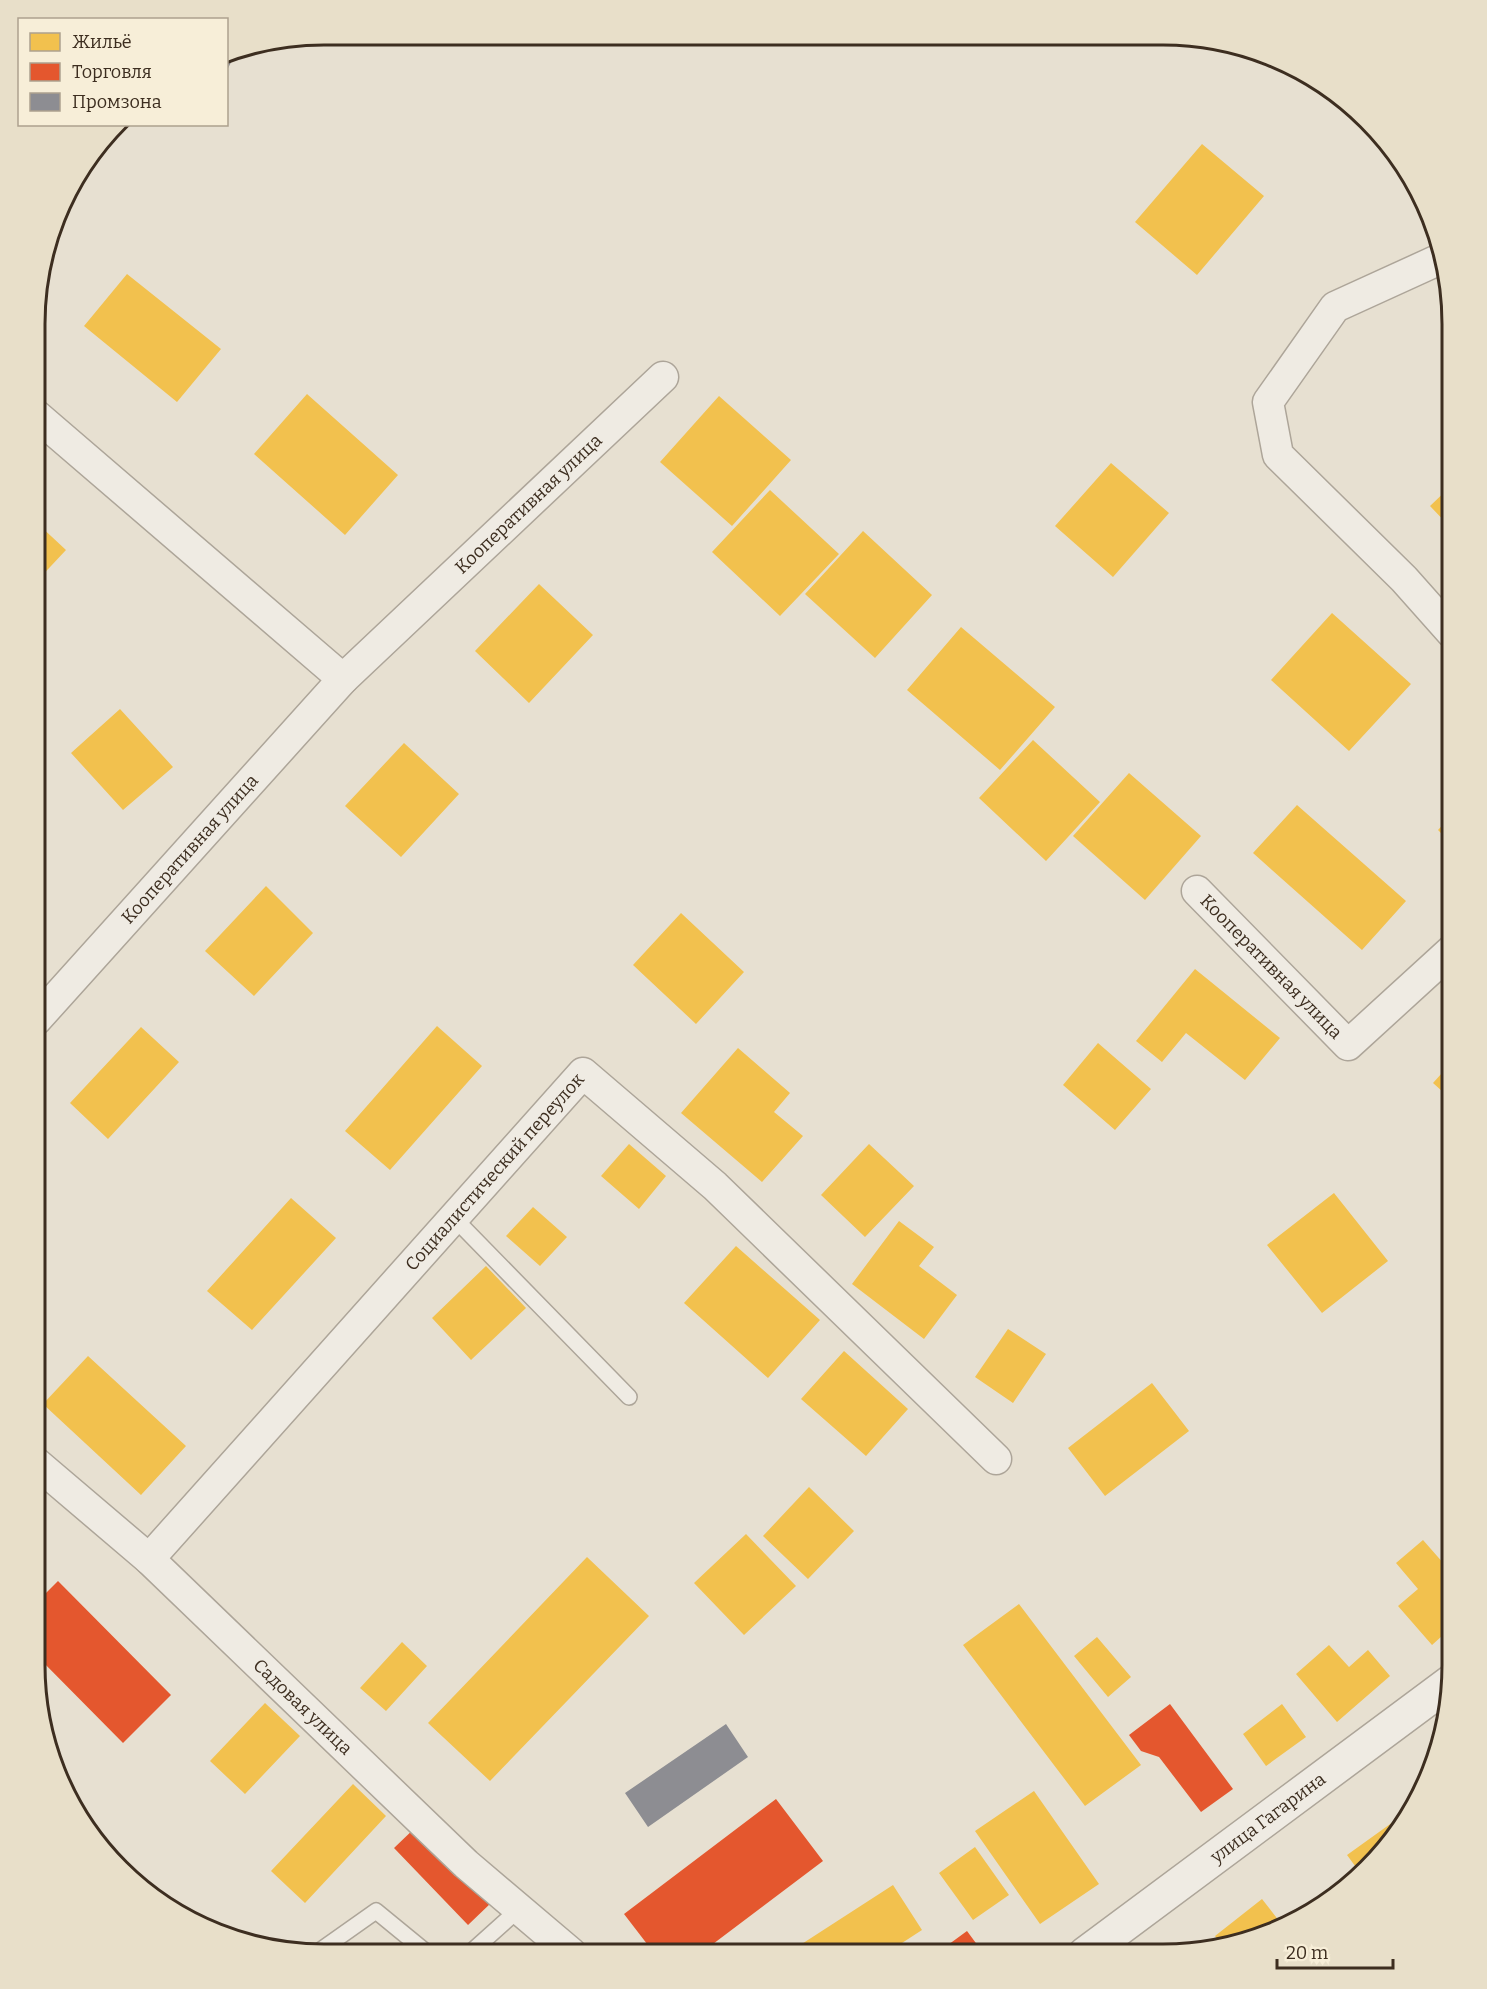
<svg xmlns="http://www.w3.org/2000/svg" width="1487" height="1989" viewBox="0 0 1487 1989" font-family="Bitter,serif">
<rect width="100%" height="100%" fill="#e7e0d1"/>
<path fill="#f2c14e" d="M 1202,144 L 1264,196 L 1197,275 L 1135,222 Z
M 127,274 L 221,349 L 177,402 L 84,326 Z
M 307,394 L 398,475 L 345,535 L 254,454 Z
M 719,396 L 791,460 L 732,526 L 660,462 Z
M 1111,463 L 1169,513 L 1113,577 L 1055,526 Z
M 1452,485 L 1452,529 L 1430,506 Z
M 770,490 L 839,554 L 780,616 L 712,552 Z
M 37,523 L 66,550 L 36,582 Z
M 863,531 L 932,595 L 875,658 L 805,594 Z
M 539,584 L 593,635 L 529,703 L 475,651 Z
M 1332,613 L 1411,684 L 1349,751 L 1271,680 Z
M 961,627 L 1055,707 L 1000,770 L 907,690 Z
M 120,709 L 173,767 L 123,810 L 71,753 Z
M 1033,740 L 1100,802 L 1046,861 L 979,798 Z
M 404,743 L 459,794 L 401,857 L 345,806 Z
M 1129,773 L 1201,836 L 1145,900 L 1073,836 Z
M 1297,805 L 1406,901 L 1362,950 L 1253,853 Z
M 1452,815 L 1452,844 L 1438,830 Z
M 266,886 L 313,933 L 254,996 L 205,951 Z
M 681,913 L 744,972 L 696,1024 L 633,965 Z
M 1195,969 L 1280,1038 L 1245,1080 L 1186,1033 L 1162,1062 L 1136,1041 Z
M 437,1026 L 482,1066 L 390,1170 L 345,1131 Z
M 141,1027 L 179,1062 L 108,1139 L 70,1103 Z
M 1098,1043 L 1151,1089 L 1115,1130 L 1063,1085 Z
M 738,1048 L 790,1093 L 774,1112 L 803,1136 L 762,1182 L 681,1113 Z
M 1452,1062 L 1452,1100 L 1433,1083 Z
M 629,1144 L 666,1176 L 639,1209 L 601,1176 Z
M 869,1144 L 914,1186 L 865,1237 L 821,1195 Z
M 1334,1193 L 1388,1261 L 1322,1313 L 1267,1245 Z
M 291,1198 L 336,1238 L 252,1330 L 207,1291 Z
M 533,1207 L 567,1237 L 540,1266 L 506,1236 Z
M 899,1221 L 934,1247 L 919,1266 L 957,1295 L 924,1339 L 852,1284 Z
M 736,1246 L 820,1320 L 768,1378 L 684,1303 Z
M 486,1266 L 526,1308 L 471,1360 L 432,1318 Z
M 1008,1329 L 1046,1354 L 1013,1403 L 975,1377 Z
M 844,1351 L 908,1409 L 866,1456 L 801,1399 Z
M 88,1356 L 186,1446 L 141,1495 L 43,1404 Z
M 1152,1383 L 1189,1431 L 1105,1496 L 1068,1448 Z
M 1452,1383 L 1452,1406 L 1441,1392 Z
M 809,1487 L 854,1531 L 808,1579 L 763,1536 Z
M 746,1534 L 796,1586 L 744,1635 L 694,1583 Z
M 1423,1540 L 1452,1573 L 1452,1627 L 1432,1645 L 1398,1606 L 1418,1589 L 1396,1563 Z
M 587,1557 L 649,1616 L 490,1781 L 428,1723 Z
M 1019,1604 L 1141,1765 L 1085,1806 L 963,1645 Z
M 1097,1637 L 1131,1677 L 1108,1697 L 1074,1656 Z
M 402,1642 L 427,1666 L 386,1711 L 360,1688 Z
M 1329,1645 L 1349,1667 L 1368,1650 L 1390,1676 L 1337,1722 L 1296,1674 Z
M 265,1703 L 300,1736 L 245,1794 L 210,1761 Z
M 1282,1704 L 1306,1737 L 1266,1766 L 1243,1734 Z
M 353,1784 L 386,1816 L 305,1903 L 271,1871 Z
M 1034,1791 L 1099,1884 L 1040,1924 L 975,1831 Z
M 1393,1822 L 1399,1831 L 1361,1874 L 1347,1855 Z
M 975,1847 L 1009,1895 L 973,1920 L 939,1873 Z
M 893,1885 L 922,1930 L 885,1954 L 797,1953 L 794,1949 Z
M 1262,1899 L 1283,1926 L 1219,1941 L 1215,1936 Z"/>
<path fill="#e4572e" d="M 58,1581 L 171,1695 L 123,1743 L 35,1654 L 35,1604 Z
M 1170,1704 L 1233,1789 L 1201,1812 L 1159,1757 L 1141,1751 L 1129,1735 Z
M 776,1799 L 823,1861 L 701,1953 L 654,1953 L 624,1914 Z
M 418,1825 L 492,1902 L 468,1925 L 394,1848 Z
M 967,1931 L 984,1954 L 944,1954 L 941,1950 Z"/>
<path fill="#8d8d92" d="M 238,49 L 226,72 L 226,53 Z
M 726,1724 L 748,1757 L 648,1827 L 625,1793 Z"/>
<g fill="none" stroke-linecap="round" stroke-linejoin="round">
<defs>
<path id="service" d="M 454,1218 L 629,1397
M 318,1952 L 376,1911 L 426,1952
M 470,1953 L 519,1909"/>
<g id="minor">
<path d="M 1438,260 L 1335,307 L 1268,402 L 1278,455 L 1404,579 L 1452,633"/>
<path d="M 37,416 L 343,679"/>
<path id="s1" d="M 1197,891 L 1348,1045 L 1452,950"/>
<path id="s2" d="M 36,1020 L 343,679 L 663,377"/>
<path id="s3" d="M 35,1462 L 149,1559 L 466,1864 L 571,1953"/>
<path id="s4" d="M 149,1559 L 583,1073 L 715,1186 L 996,1459"/>
</g>
<g id="tertiary">
<path id="s5" d="M 1085,1954 L 1452,1681"/>
</g>
</defs>
<use href="#service" stroke="#ada599" stroke-width="18"/>
<use href="#minor" stroke="#ada599" stroke-width="33"/>
<use href="#tertiary" stroke="#ada599" stroke-width="36"/>
<use href="#service" stroke="#efebe3" stroke-width="15"/>
<use href="#minor" stroke="#efebe3" stroke-width="30"/>
<use href="#tertiary" stroke="#efebe3" stroke-width="33"/>
</g>
<g text-anchor="middle" stroke-width="6" stroke-linejoin="round" paint-order="stroke">
<g font-size="18" fill="#3d2e20" stroke="#f7eed8">
<text dy="6" stroke="none"><textPath href="#s2" startOffset="714">Кооперативная улица</textPath></text>
<text dy="6" stroke="none"><textPath href="#s2" startOffset="230">Кооперативная улица</textPath></text>
<text dy="6" stroke="none"><textPath href="#s1" startOffset="106">Кооперативная улица</textPath></text>
<text dy="6" stroke="none"><textPath href="#s4" startOffset="519">Социалистический переулок</textPath></text>
<text dy="6" stroke="none"><textPath href="#s3" startOffset="363">Садовая улица</textPath></text>
<text dy="6" stroke="none"><textPath href="#s5" startOffset="228">улица Гагарина</textPath></text>
</g>
</g>
<path d="M0 0H1487V1989H0ZM324 45H1163A279 279 0 0 1 1442 324V1665A279 279 0 0 1 1163 1944H324A279 279 0 0 1 45 1665V324A279 279 0 0 1 324 45Z" fill="#e8dfc9" fill-rule="evenodd"/>
<path fill="none" stroke="#3d2e20" stroke-width="3" d="M324 45H1163A279 279 0 0 1 1442 324V1665A279 279 0 0 1 1163 1944H324A279 279 0 0 1 45 1665V324A279 279 0 0 1 324 45Z"/>
<rect x="18" y="18" width="210" height="108" fill="#f7eed8" stroke="#ada18e" stroke-width="1.5"/>
<rect x="30" y="33" width="30" height="18" fill="#f2c14e" stroke="#ada18e" stroke-width="1.5"/>
<text x="72" y="48" font-size="18" fill="#3d2e20">Жильё</text>
<rect x="30" y="63" width="30" height="18" fill="#e4572e" stroke="#ada18e" stroke-width="1.5"/>
<text x="72" y="78" font-size="18" fill="#3d2e20">Торговля</text>
<rect x="30" y="93" width="30" height="18" fill="#8d8d92" stroke="#ada18e" stroke-width="1.5"/>
<text x="72" y="108" font-size="18" fill="#3d2e20">Промзона</text>
<path d="M1277 1959v9h116v-9" fill="none" stroke="#3d2e20" stroke-width="3"/>
<text x="1286" y="1959" font-size="18" fill="#3d2e20" stroke="#f7eed8" stroke-width="4.5" paint-order="stroke">20 m</text>
</svg>
